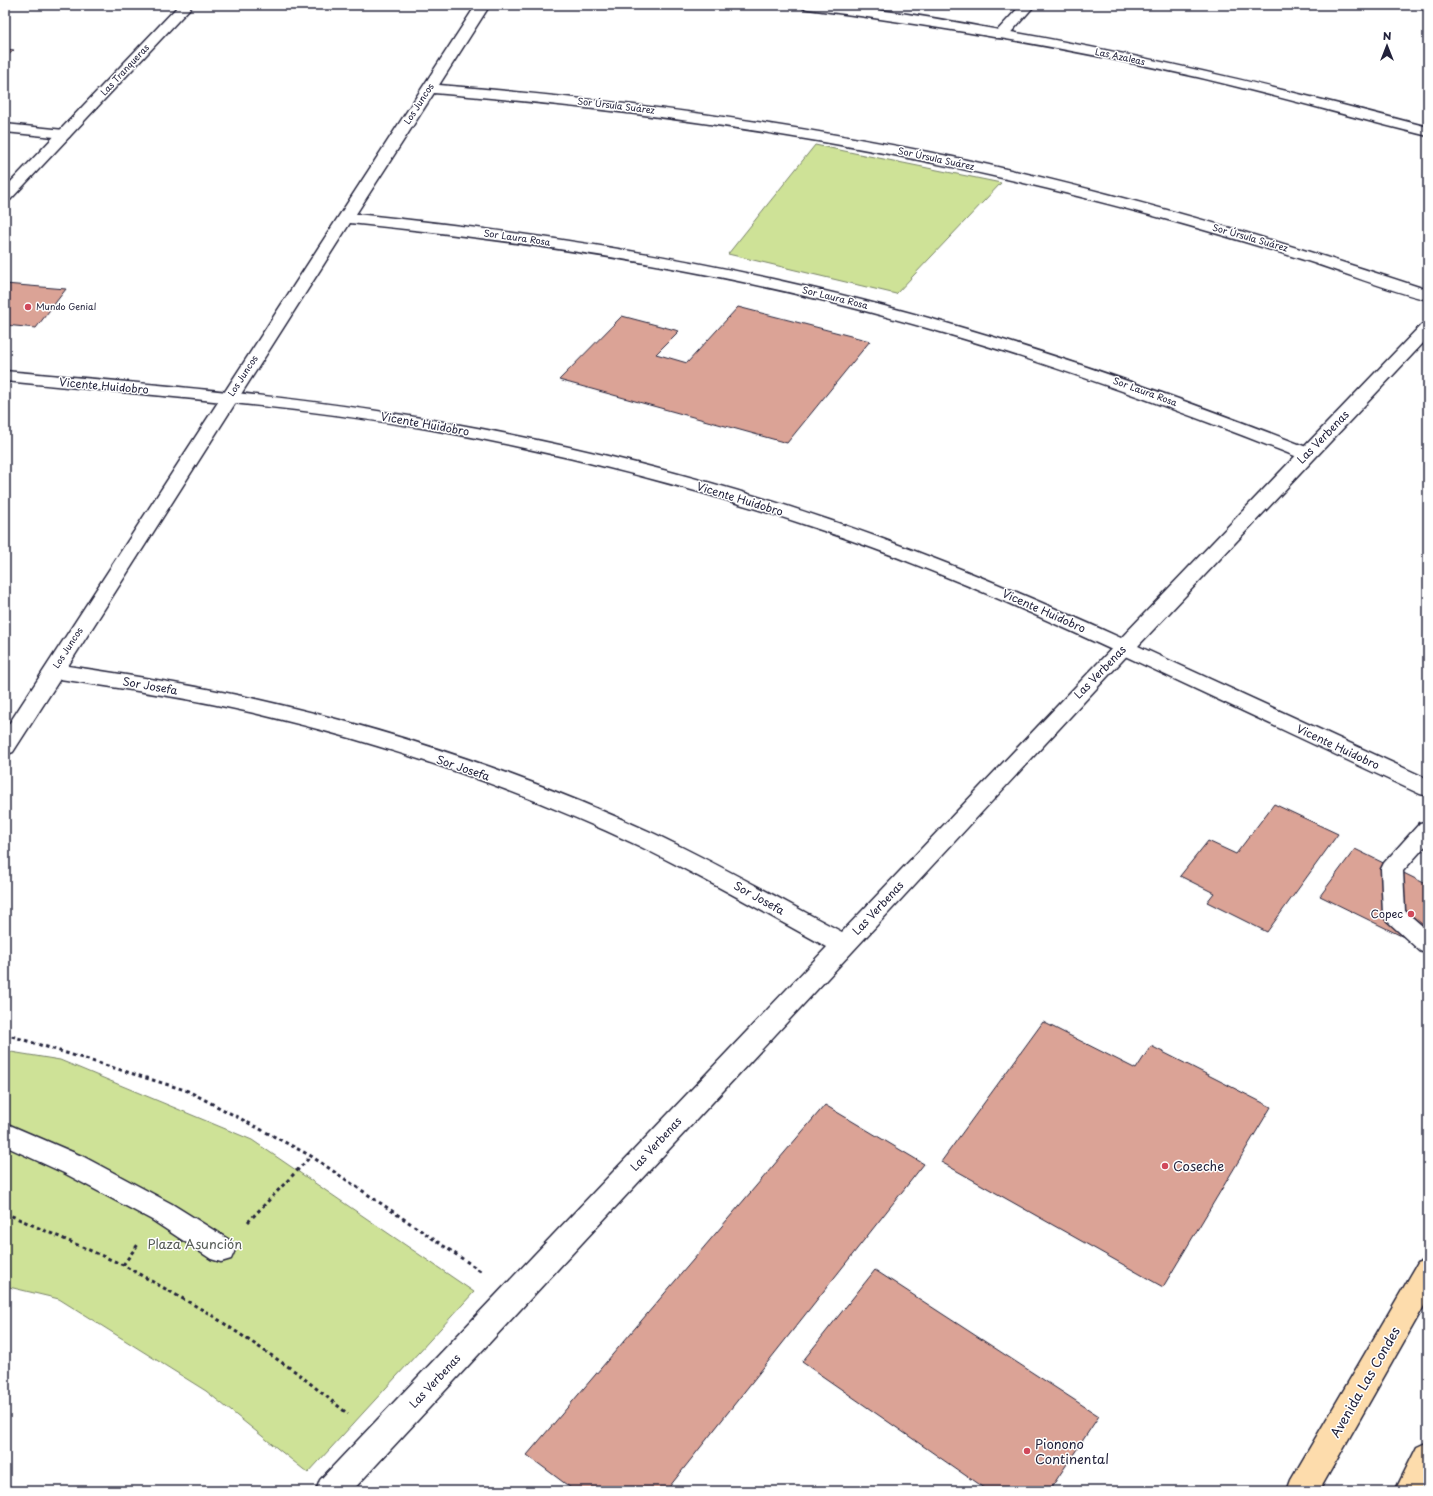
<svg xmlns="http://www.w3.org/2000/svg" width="1433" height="1496" viewBox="0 0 1433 1496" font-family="'Playpen Sans',sans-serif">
<rect width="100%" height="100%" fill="#fff"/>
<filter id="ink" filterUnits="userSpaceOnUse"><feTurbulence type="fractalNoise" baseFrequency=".025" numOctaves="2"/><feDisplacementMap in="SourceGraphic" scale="8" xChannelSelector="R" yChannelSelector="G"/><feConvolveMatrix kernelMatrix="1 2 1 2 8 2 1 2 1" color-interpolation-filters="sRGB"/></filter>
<g filter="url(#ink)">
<path fill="#cee297" stroke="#788269" d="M 815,145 L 1001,183 L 896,294 L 728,254 Z
M 5,1051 L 60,1060 L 252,1140 L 474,1292 L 308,1473 L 206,1391 L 59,1299 L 5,1286 Z"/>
<path fill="#dba396" stroke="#22223b" d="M 5,49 L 14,50 L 5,58 Z
M 5,284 L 66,289 L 36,328 L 5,325 Z
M 738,307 L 870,341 L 787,443 L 559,380 L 622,316 L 679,331 L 656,354 L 687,363 Z
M 1274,804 L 1338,834 L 1267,932 L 1207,902 L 1214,893 L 1180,876 L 1208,841 L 1236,854 Z
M 1355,849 L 1428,885 L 1428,949 L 1320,896 Z
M 1043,1022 L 1136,1069 L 1151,1046 L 1271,1107 L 1163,1287 L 941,1162 Z
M 825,1105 L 924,1164 L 666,1491 L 575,1491 L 527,1455 Z
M 875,1270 L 1099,1416 L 1049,1491 L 988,1491 L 802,1362 Z"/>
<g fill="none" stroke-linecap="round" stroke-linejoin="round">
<defs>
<path id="lane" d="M 1428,821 L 1428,843 L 1403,871 L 1405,911 L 1428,931 L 1428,954 L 1420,951 L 1386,920 L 1383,914 L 1381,869 L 1384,863 L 1420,823 Z"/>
<path id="street" d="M 476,5 L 490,5 L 439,85 C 611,99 783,122 953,157 C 1114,192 1272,238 1428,290 L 1428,300 C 1386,290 1343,272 1301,259 C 1230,237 1157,216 1085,198 C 871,143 653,111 434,93 L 356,214 C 510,230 662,252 812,288 C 984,328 1150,386 1314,450 L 1316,454 L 1314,458 L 1307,460 L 1300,458 C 1141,395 980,338 813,298 C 661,261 506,239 350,223 L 68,666 C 129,675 191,685 251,698 C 389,729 527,775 655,834 C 718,864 780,899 842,932 L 1117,643 L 1124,641 L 1131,643 L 1134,648 L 352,1491 L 316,1491 L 320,1480 L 827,947 C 765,913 703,877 639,846 C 516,788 386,744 254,713 C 190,698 125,689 60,679 L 13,752 L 5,755 L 5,730 Z
M 1021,5 L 1035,5 L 1006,38 L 996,38 L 994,35 L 996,32 Z
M 1419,5 L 1428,5 L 1428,9 L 1421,8 Z
M 5,124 L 64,130 L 69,131 L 71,134 L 69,137 L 64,138 L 5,132 Z
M 5,1123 L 84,1157 L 172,1204 L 231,1241 L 235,1250 L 231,1259 L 221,1262 L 211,1259 L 152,1220 L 64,1173 L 5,1146 Z"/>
<path id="secondary" d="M 179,5 L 193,5 L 10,200 L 5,202 L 5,188 Z
M 801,5 C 870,5 938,19 1005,31 C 1148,56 1288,90 1428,127 L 1428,136 C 1351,117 1274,95 1197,77 C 1068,48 939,26 808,9 L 803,8 Z
M 1428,323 L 1428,338 L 1138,646 L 1428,779 L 1428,796 L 1420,794 C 1327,751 1235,707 1142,664 C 1035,614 925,564 812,527 C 686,485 558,452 428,429 C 288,405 146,395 5,381 L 5,371 C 163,385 321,398 477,428 C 614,454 750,490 880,538 C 962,568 1042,602 1121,638 L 1422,324 Z"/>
<path id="primary" d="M 1428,1259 L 1428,1299 L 1319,1491 L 1287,1491 L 1291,1480 L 1418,1263 Z
M 1428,1442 L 1428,1488 L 1426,1491 L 1395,1491 L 1417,1447 Z"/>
</defs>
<use href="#lane" stroke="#22223b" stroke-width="3"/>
<use href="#street" stroke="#22223b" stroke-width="3"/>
<use href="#secondary" stroke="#22223b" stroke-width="3"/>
<use href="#primary" stroke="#22223b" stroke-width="3"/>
<path stroke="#22223b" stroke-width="3" stroke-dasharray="3.5 3.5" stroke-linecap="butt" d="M 5,1034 L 188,1091 L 311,1156 L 482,1272
M 5,1213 L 123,1265 L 210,1314 L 296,1372 L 348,1414
M 248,1222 L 311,1156
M 123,1265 L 139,1243"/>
<use href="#lane" fill="#fff" fill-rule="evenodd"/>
<use href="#street" fill="#fff" fill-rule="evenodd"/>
<use href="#secondary" fill="#fff" fill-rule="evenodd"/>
<use href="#primary" fill="#fddcac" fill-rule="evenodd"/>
</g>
</g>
<g fill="#d1495b" stroke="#fff" stroke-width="1.5">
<circle cx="28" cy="307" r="4"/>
<circle cx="1411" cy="914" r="4"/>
<circle cx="1165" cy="1166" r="4"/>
<circle cx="1027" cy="1451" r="4"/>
</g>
<g text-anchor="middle" stroke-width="3" stroke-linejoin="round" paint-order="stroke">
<g font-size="9" fill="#22223b" stroke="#fff">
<text transform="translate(1120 57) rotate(12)" y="3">Las Azaleas</text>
<text transform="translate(125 70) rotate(-47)" y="3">Las Tranqueras</text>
<text transform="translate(419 104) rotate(-57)" y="3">Los Juncos</text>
<text transform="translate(616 106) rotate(7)" y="3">Sor Úrsula Suárez</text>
<text transform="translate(936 159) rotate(12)" y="3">Sor Úrsula Suárez</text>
<text transform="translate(517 238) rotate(8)" y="3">Sor Laura Rosa</text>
<text transform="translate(1250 238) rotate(16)" y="3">Sor Úrsula Suárez</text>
<text transform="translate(835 298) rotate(14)" y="3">Sor Laura Rosa</text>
<text transform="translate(243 376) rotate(-57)" y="3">Los Juncos</text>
<text transform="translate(1145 392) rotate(20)" y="3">Sor Laura Rosa</text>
<text transform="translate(68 648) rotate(-57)" y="3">Los Juncos</text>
</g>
<g font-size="9" fill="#22223b" stroke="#fff" text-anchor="start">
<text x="36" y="310">Mundo Genial</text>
</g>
<g font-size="11" fill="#22223b" stroke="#fff">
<text transform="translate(104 386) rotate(5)" y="4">Vicente Huidobro</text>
<text transform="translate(425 424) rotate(10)" y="4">Vicente Huidobro</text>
<text transform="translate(1323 437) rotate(-46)" y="4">Las Verbenas</text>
<text transform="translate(740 499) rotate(17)" y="4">Vicente Huidobro</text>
<text transform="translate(1044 611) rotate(24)" y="4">Vicente Huidobro</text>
<text transform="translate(1100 672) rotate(-46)" y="4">Las Verbenas</text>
<text transform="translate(150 686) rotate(10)" y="4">Sor Josefa</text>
<text transform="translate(1338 747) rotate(25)" y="4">Vicente Huidobro</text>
<text transform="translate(463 768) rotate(19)" y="4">Sor Josefa</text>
<text transform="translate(759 898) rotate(29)" y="4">Sor Josefa</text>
<text transform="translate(878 908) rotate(-47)" y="4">Las Verbenas</text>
<text transform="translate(656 1144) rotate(-47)" y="4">Las Verbenas</text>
<text transform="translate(435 1381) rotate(-47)" y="4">Las Verbenas</text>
</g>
<g font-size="11" fill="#22223b" stroke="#fff" text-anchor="end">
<text x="1403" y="918">Copec</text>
</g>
<g font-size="13" fill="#22223b" stroke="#fff" text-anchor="start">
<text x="1173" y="1171">Coseche</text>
<text x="1035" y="1449">Pionono<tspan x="1035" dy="15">Continental</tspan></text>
</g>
<g font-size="13" fill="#565c57" stroke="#fff">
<text x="195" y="1249">Plaza Asunción</text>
</g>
<g font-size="13" fill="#22223b" stroke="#fff">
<text transform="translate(1365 1382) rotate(-60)" y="5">Avenida Las Condes</text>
</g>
</g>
<rect width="1433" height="1496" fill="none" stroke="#fff" stroke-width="20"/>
<rect x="10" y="10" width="1413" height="1476" fill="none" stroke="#22223b" stroke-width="1.5" filter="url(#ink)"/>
<g transform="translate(1387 46)" stroke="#ffffff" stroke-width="3" paint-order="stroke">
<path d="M0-3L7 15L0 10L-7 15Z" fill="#22223b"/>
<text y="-6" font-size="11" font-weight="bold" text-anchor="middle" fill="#22223b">N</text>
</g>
</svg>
